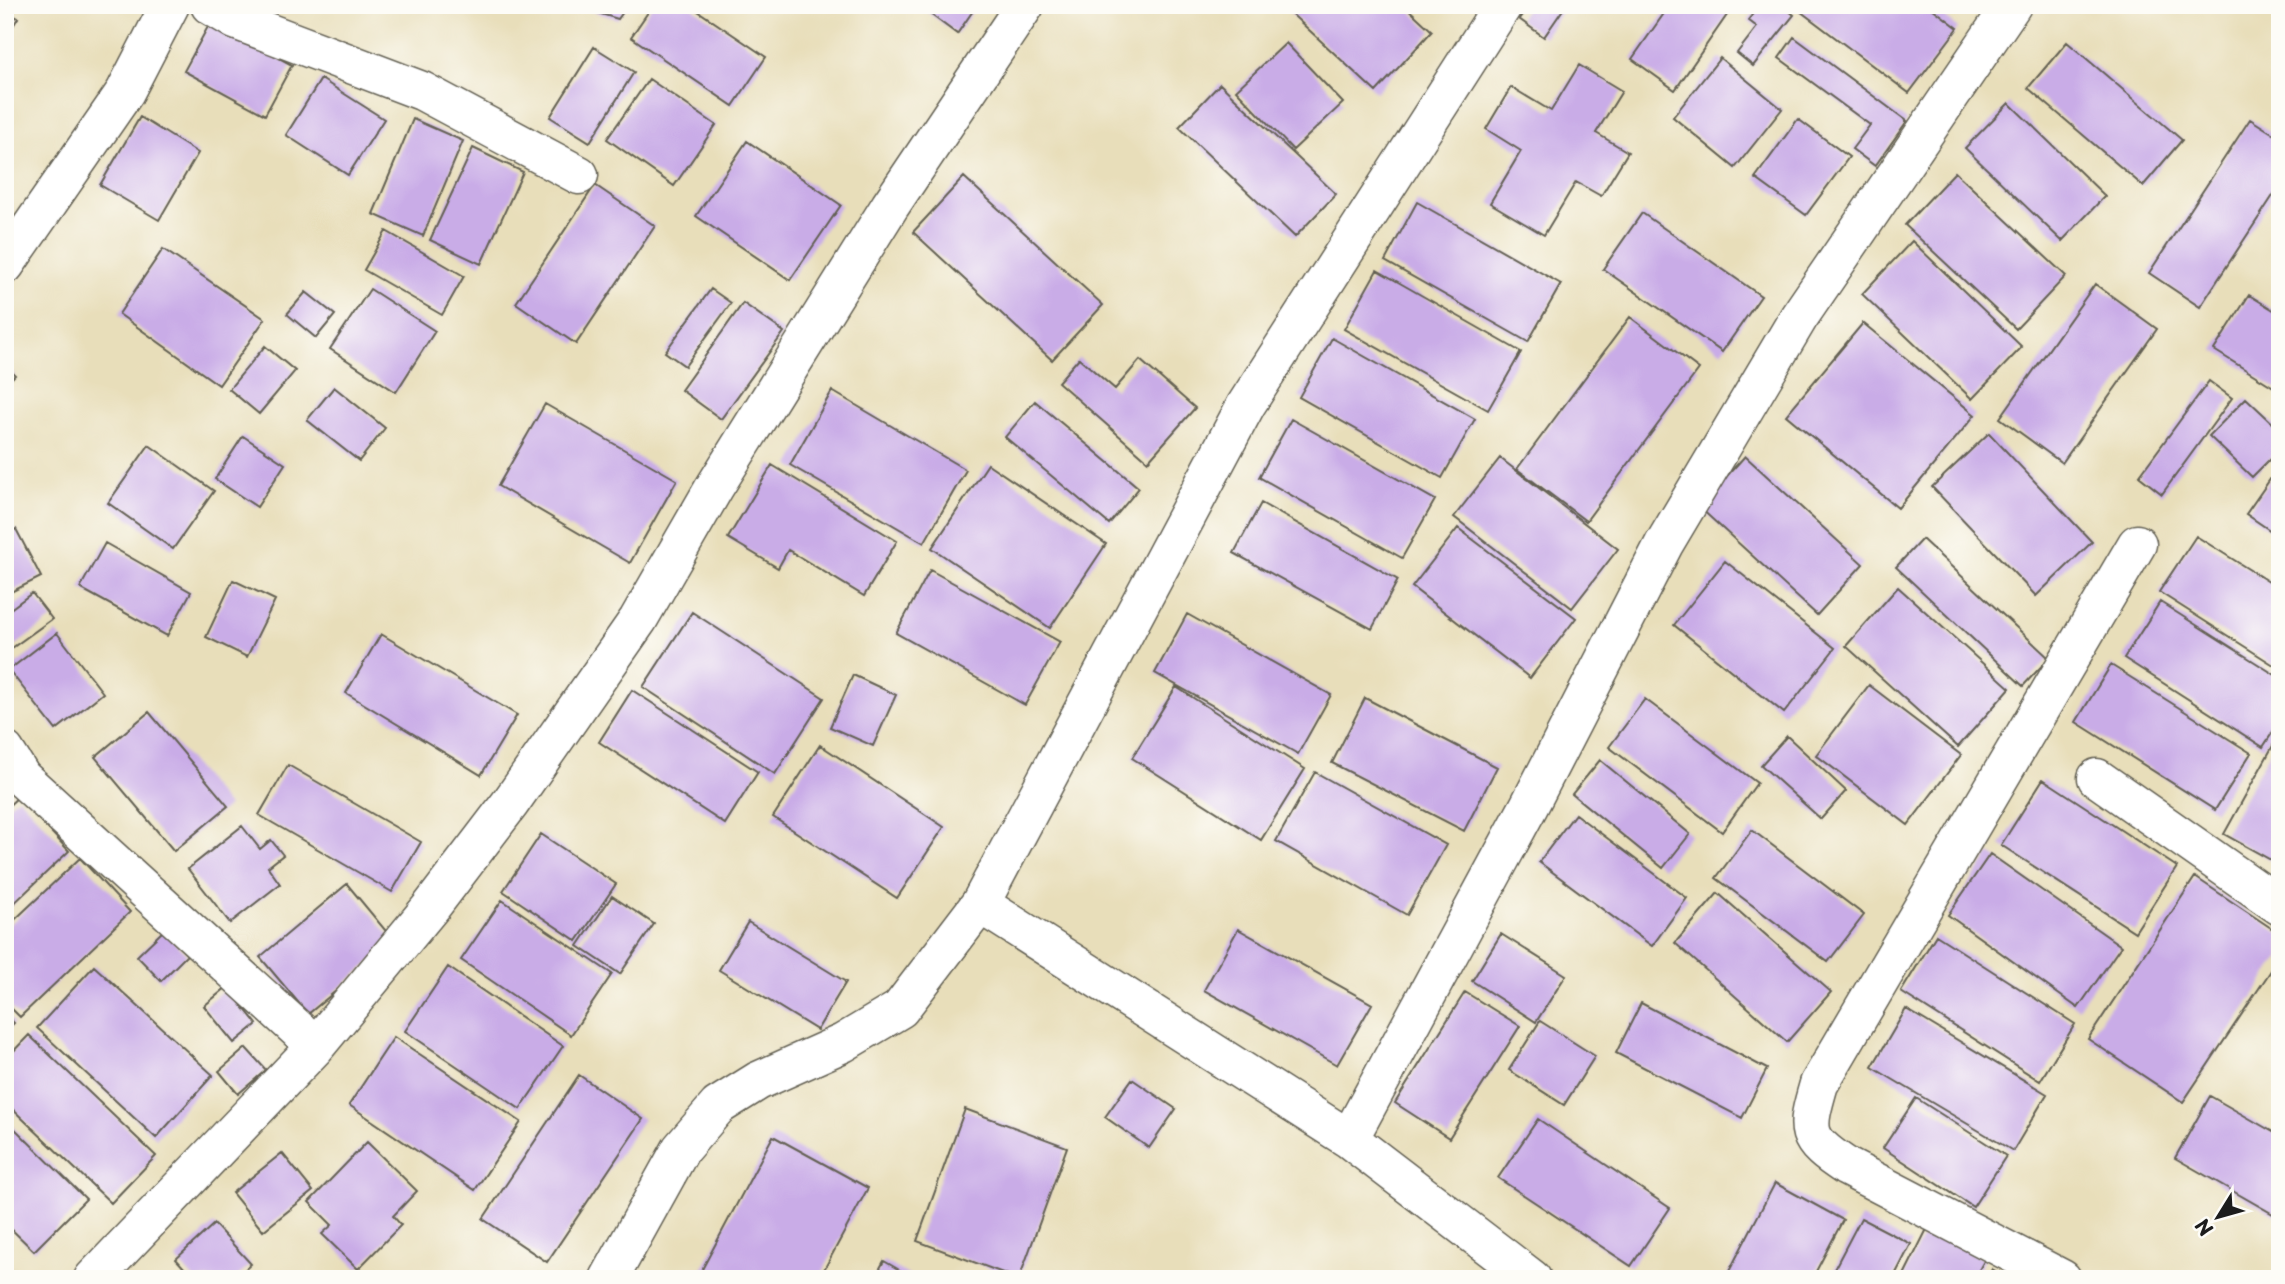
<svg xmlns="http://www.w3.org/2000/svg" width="2285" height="1284" viewBox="0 0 2285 1284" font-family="'Playpen Sans',sans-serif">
<rect width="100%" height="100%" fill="#fdfcf7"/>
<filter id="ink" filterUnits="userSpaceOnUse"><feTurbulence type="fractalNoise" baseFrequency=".0143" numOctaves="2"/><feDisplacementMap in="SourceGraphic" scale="14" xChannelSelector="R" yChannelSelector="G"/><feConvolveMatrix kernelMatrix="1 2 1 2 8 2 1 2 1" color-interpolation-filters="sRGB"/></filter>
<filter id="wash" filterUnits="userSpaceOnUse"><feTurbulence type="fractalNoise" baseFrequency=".00686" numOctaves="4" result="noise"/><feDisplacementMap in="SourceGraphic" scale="28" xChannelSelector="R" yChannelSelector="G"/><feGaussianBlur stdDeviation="1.57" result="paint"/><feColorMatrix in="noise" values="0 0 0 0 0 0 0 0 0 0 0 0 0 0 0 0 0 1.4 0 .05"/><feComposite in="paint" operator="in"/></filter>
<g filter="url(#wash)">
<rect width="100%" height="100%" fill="#e8deba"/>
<g id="blocks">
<path fill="#c9ace7" d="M 586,5 L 628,5 L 618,19 L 584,9 Z
M 653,5 L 689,5 L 766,57 L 733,106 L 631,37 Z
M 918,5 L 977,5 L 957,34 Z
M 1282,5 L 1404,5 L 1432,31 L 1376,92 Z
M 1529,5 L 1566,5 L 1544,37 L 1519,19 Z
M 1670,5 L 1734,5 L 1675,90 L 1632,59 Z
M 1760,5 L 1782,5 L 1794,15 L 1753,66 L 1737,53 L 1757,27 L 1748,20 Z
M 1792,5 L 1928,5 L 1958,28 L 1909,93 Z
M 5,11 L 18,18 L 5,39 Z
M 211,21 L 292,65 L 265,115 L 184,71 Z
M 1794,37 L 1907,121 L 1875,166 L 1852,149 L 1870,125 L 1779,58 Z
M 2067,42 L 2182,140 L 2143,186 L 2028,88 Z
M 1286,43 L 1343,103 L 1293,150 L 1236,90 Z
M 594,47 L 634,72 L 590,142 L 550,117 Z
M 1720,58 L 1782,109 L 1735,168 L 1673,117 Z
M 1579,65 L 1622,91 L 1596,133 L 1628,152 L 1601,196 L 1576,182 L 1544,235 L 1490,203 L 1521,151 L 1486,129 L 1511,87 L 1551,111 Z
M 321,79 L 384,119 L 348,175 L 286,135 Z
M 649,79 L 716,125 L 674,186 L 607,139 Z
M 1220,84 L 1336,194 L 1295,237 L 1179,127 Z
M 2009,103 L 2105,196 L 2062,241 L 1965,148 Z
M 140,117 L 198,153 L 159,220 L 100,185 Z
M 413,119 L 463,141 L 423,236 L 373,214 Z
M 1798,119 L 1849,157 L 1806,215 L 1755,178 Z
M 2250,119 L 2280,138 L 2280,185 L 2200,307 L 2149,273 Z
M 747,141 L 841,205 L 790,280 L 696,216 Z
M 473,148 L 523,172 L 481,264 L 430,240 Z
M 1955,172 L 2066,276 L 2016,329 L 1905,225 Z
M 964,177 L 1103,305 L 1052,360 L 913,232 Z
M 595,185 L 655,226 L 576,344 L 516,303 Z
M 1417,202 L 1561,284 L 1528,342 L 1385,261 Z
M 1642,213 L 1761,296 L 1722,352 L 1603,269 Z
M 386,231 L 464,276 L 442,315 L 364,270 Z
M 1912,241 L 2022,347 L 1972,399 L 1862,294 Z
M 163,249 L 265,319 L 219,385 L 119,314 Z
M 1377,270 L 1521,352 L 1488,410 L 1344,329 Z
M 2095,284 L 2157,329 L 2062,463 L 2000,418 Z
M 370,289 L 435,331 L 396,392 L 330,349 Z
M 711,289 L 731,303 L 685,366 L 665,352 Z
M 306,292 L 335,315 L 316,338 L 287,314 Z
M 2249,295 L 2280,314 L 2280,391 L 2214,350 Z
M 743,303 L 784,332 L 721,419 L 681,390 Z
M 1630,317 L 1699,369 L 1586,521 L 1517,469 Z
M 1863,323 L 1975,415 L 1898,508 L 1786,415 Z
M 1332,338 L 1475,419 L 1442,478 L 1299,397 Z
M 265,346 L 295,371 L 259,414 L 229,389 Z
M 1079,358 L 1115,389 L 1140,360 L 1195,408 L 1148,461 L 1058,382 Z
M 5,365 L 15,375 L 5,385 Z
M 2209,381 L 2232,398 L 2162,494 L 2139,476 Z
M 334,387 L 385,428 L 359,461 L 307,420 Z
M 832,391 L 966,470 L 924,543 L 790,465 Z
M 2246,398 L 2280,430 L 2280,449 L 2252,477 L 2209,436 Z
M 1035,401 L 1139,488 L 1109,524 L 1005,437 Z
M 545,404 L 677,480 L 630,563 L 498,486 Z
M 1291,419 L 1435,500 L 1402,558 L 1259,477 Z
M 1989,433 L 2092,542 L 2036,596 L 1932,487 Z
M 243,436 L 285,464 L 257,507 L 215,479 Z
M 149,445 L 214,491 L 173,549 L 108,503 Z
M 1745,456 L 1863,564 L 1817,615 L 1699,507 Z
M 1500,458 L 1618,549 L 1572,608 L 1454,517 Z
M 988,464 L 1106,544 L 1050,628 L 932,548 Z
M 772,465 L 897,541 L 864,596 L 788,550 L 778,568 L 728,538 Z
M 2280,465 L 2280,537 L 2246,514 Z
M 1261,503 L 1398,580 L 1372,629 L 1234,553 Z
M 1458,528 L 1576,618 L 1530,678 L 1412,587 Z
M 16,529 L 41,577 L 5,595 L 5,534 Z
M 2196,536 L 2280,589 L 2280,669 L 2159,592 Z
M 1922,539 L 2049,658 L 2023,686 L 1896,567 Z
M 105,543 L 191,592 L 167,636 L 80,588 Z
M 1725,561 L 1835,648 L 1784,713 L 1674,625 Z
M 930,570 L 1060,642 L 1025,705 L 896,633 Z
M 233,580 L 275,600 L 247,657 L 206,637 Z
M 1898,587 L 2010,688 L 1958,747 L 1846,646 Z
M 32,593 L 52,619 L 5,653 L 5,613 Z
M 2160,602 L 2280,678 L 2280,721 L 2263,747 L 2124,658 Z
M 692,612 L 824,698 L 775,774 L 643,687 Z
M 1187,614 L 1331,695 L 1298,754 L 1155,673 Z
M 57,633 L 103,693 L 56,730 L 9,670 Z
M 381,634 L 517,715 L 481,775 L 346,693 Z
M 2111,665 L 2251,753 L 2215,810 L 2076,722 Z
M 853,675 L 896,695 L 873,746 L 830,727 Z
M 1869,685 L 1961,755 L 1908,825 L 1816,755 Z
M 1176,687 L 1305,769 L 1261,840 L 1132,758 Z
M 632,690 L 758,772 L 725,824 L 599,742 Z
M 1365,698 L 1497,767 L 1464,831 L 1332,763 Z
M 1645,699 L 1757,783 L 1722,832 L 1609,747 Z
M 149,712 L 228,806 L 174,851 L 95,757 Z
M 2280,733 L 2280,865 L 2224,834 Z
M 1787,736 L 1846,791 L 1821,819 L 1761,765 Z
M 820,745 L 944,827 L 897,898 L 773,817 Z
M 1600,760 L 1690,834 L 1663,868 L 1572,794 Z
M 288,765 L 421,842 L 392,892 L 259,815 Z
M 1315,772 L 1446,845 L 1407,915 L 1276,841 Z
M 2043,779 L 2177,867 L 2135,932 L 2001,845 Z
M 18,797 L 69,851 L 5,912 L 5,809 Z
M 1575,814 L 1687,898 L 1652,946 L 1539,862 Z
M 242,826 L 260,849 L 271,840 L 283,855 L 268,867 L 280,884 L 230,923 L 188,869 Z
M 1752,830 L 1864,915 L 1828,962 L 1716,878 Z
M 541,834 L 616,884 L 577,941 L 503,891 Z
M 1990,854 L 2121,946 L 2078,1008 L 1948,915 Z
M 80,858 L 130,912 L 20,1017 L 5,1002 L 5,929 Z
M 2195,877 L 2280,934 L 2280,957 L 2183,1102 L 2088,1039 Z
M 347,884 L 395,942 L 308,1014 L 260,957 Z
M 1718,893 L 1831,992 L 1787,1042 L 1675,943 Z
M 612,896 L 654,924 L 620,974 L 578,946 Z
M 502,900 L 612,974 L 571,1035 L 461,960 Z
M 748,922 L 846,982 L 817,1030 L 719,970 Z
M 1238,929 L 1372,1004 L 1337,1065 L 1204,990 Z
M 163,931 L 187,955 L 161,981 L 137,956 Z
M 1501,934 L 1566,975 L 1536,1022 L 1472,981 Z
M 1936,935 L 2075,1024 L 2040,1081 L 1901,992 Z
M 94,966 L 213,1075 L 156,1138 L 37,1028 Z
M 448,967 L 563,1046 L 520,1109 L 405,1031 Z
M 227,987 L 257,1024 L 234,1043 L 204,1006 Z
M 1465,992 L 1520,1026 L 1449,1138 L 1395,1103 Z
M 1641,1003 L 1767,1069 L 1742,1118 L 1616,1053 Z
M 1906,1009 L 2047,1094 L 2013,1151 L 1872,1067 Z
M 5,1014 L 14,1023 L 5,1032 Z
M 1540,1021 L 1595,1056 L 1564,1105 L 1509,1070 Z
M 29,1035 L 156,1156 L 111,1203 L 5,1102 L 5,1060 Z
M 394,1037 L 521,1122 L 475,1190 L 349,1105 Z
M 246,1048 L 266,1070 L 238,1094 L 219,1071 Z
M 579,1075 L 643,1119 L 547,1262 L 483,1219 Z
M 1132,1079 L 1176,1109 L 1149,1148 L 1105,1117 Z
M 2210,1096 L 2280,1136 L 2280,1218 L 2175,1158 Z
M 1916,1098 L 2006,1156 L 1973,1207 L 1883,1148 Z
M 965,1109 L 1067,1147 L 1019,1279 L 917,1241 Z
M 5,1119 L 86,1199 L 34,1251 L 5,1223 Z
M 1538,1119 L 1670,1208 L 1631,1266 L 1498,1178 Z
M 773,1136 L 868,1188 L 819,1279 L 706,1279 L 699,1275 Z
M 367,1142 L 417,1191 L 393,1216 L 401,1225 L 358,1269 L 322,1234 L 332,1225 L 309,1202 Z
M 282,1153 L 313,1191 L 263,1231 L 232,1193 Z
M 1775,1183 L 1843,1220 L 1812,1279 L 1725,1279 Z
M 1861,1218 L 1911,1244 L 1893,1279 L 1829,1279 Z
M 214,1224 L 251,1264 L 235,1279 L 194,1279 L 176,1259 Z
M 1927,1229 L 1985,1259 L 1974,1279 L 1902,1279 Z
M 884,1261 L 915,1279 L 874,1279 Z
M 1992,1269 L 2010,1279 L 1987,1279 Z"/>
</g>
</g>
<g filter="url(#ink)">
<use href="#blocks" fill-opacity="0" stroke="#636053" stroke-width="2"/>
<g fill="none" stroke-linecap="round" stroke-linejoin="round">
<defs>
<path id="minor" d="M 210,5 L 235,20 L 422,91 L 579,175
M 5,265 L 125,92 L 170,5
M 5,751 L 22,778 L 316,1046
M 2097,778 L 2280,906
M 980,904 L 1349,1139 L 1532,1279
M 1349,1139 L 1529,806 L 1664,544 L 1799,317 L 2012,5
M 93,1279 L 316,1046 L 431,907 L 511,802 L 638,620 L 714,488 L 890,206 L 1025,5
M 609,1279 L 681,1149 L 718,1106 L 758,1081 L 843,1043 L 900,1009 L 980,904 L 1246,405 L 1503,5
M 2062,1279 L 1847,1167 C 1804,1139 1805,1132 1819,1084 L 2137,544"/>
</defs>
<use href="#minor" stroke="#636053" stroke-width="41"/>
<use href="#minor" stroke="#fff" stroke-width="38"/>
</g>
</g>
<rect width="2285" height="1284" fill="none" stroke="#fdfcf7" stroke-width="28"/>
<g transform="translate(2218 1217) rotate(233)" stroke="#fdfcf7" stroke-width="5" paint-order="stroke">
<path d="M0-5L12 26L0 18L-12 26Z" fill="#1c1c1c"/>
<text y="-10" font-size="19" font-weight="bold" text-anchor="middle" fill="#1c1c1c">N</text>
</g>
</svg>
